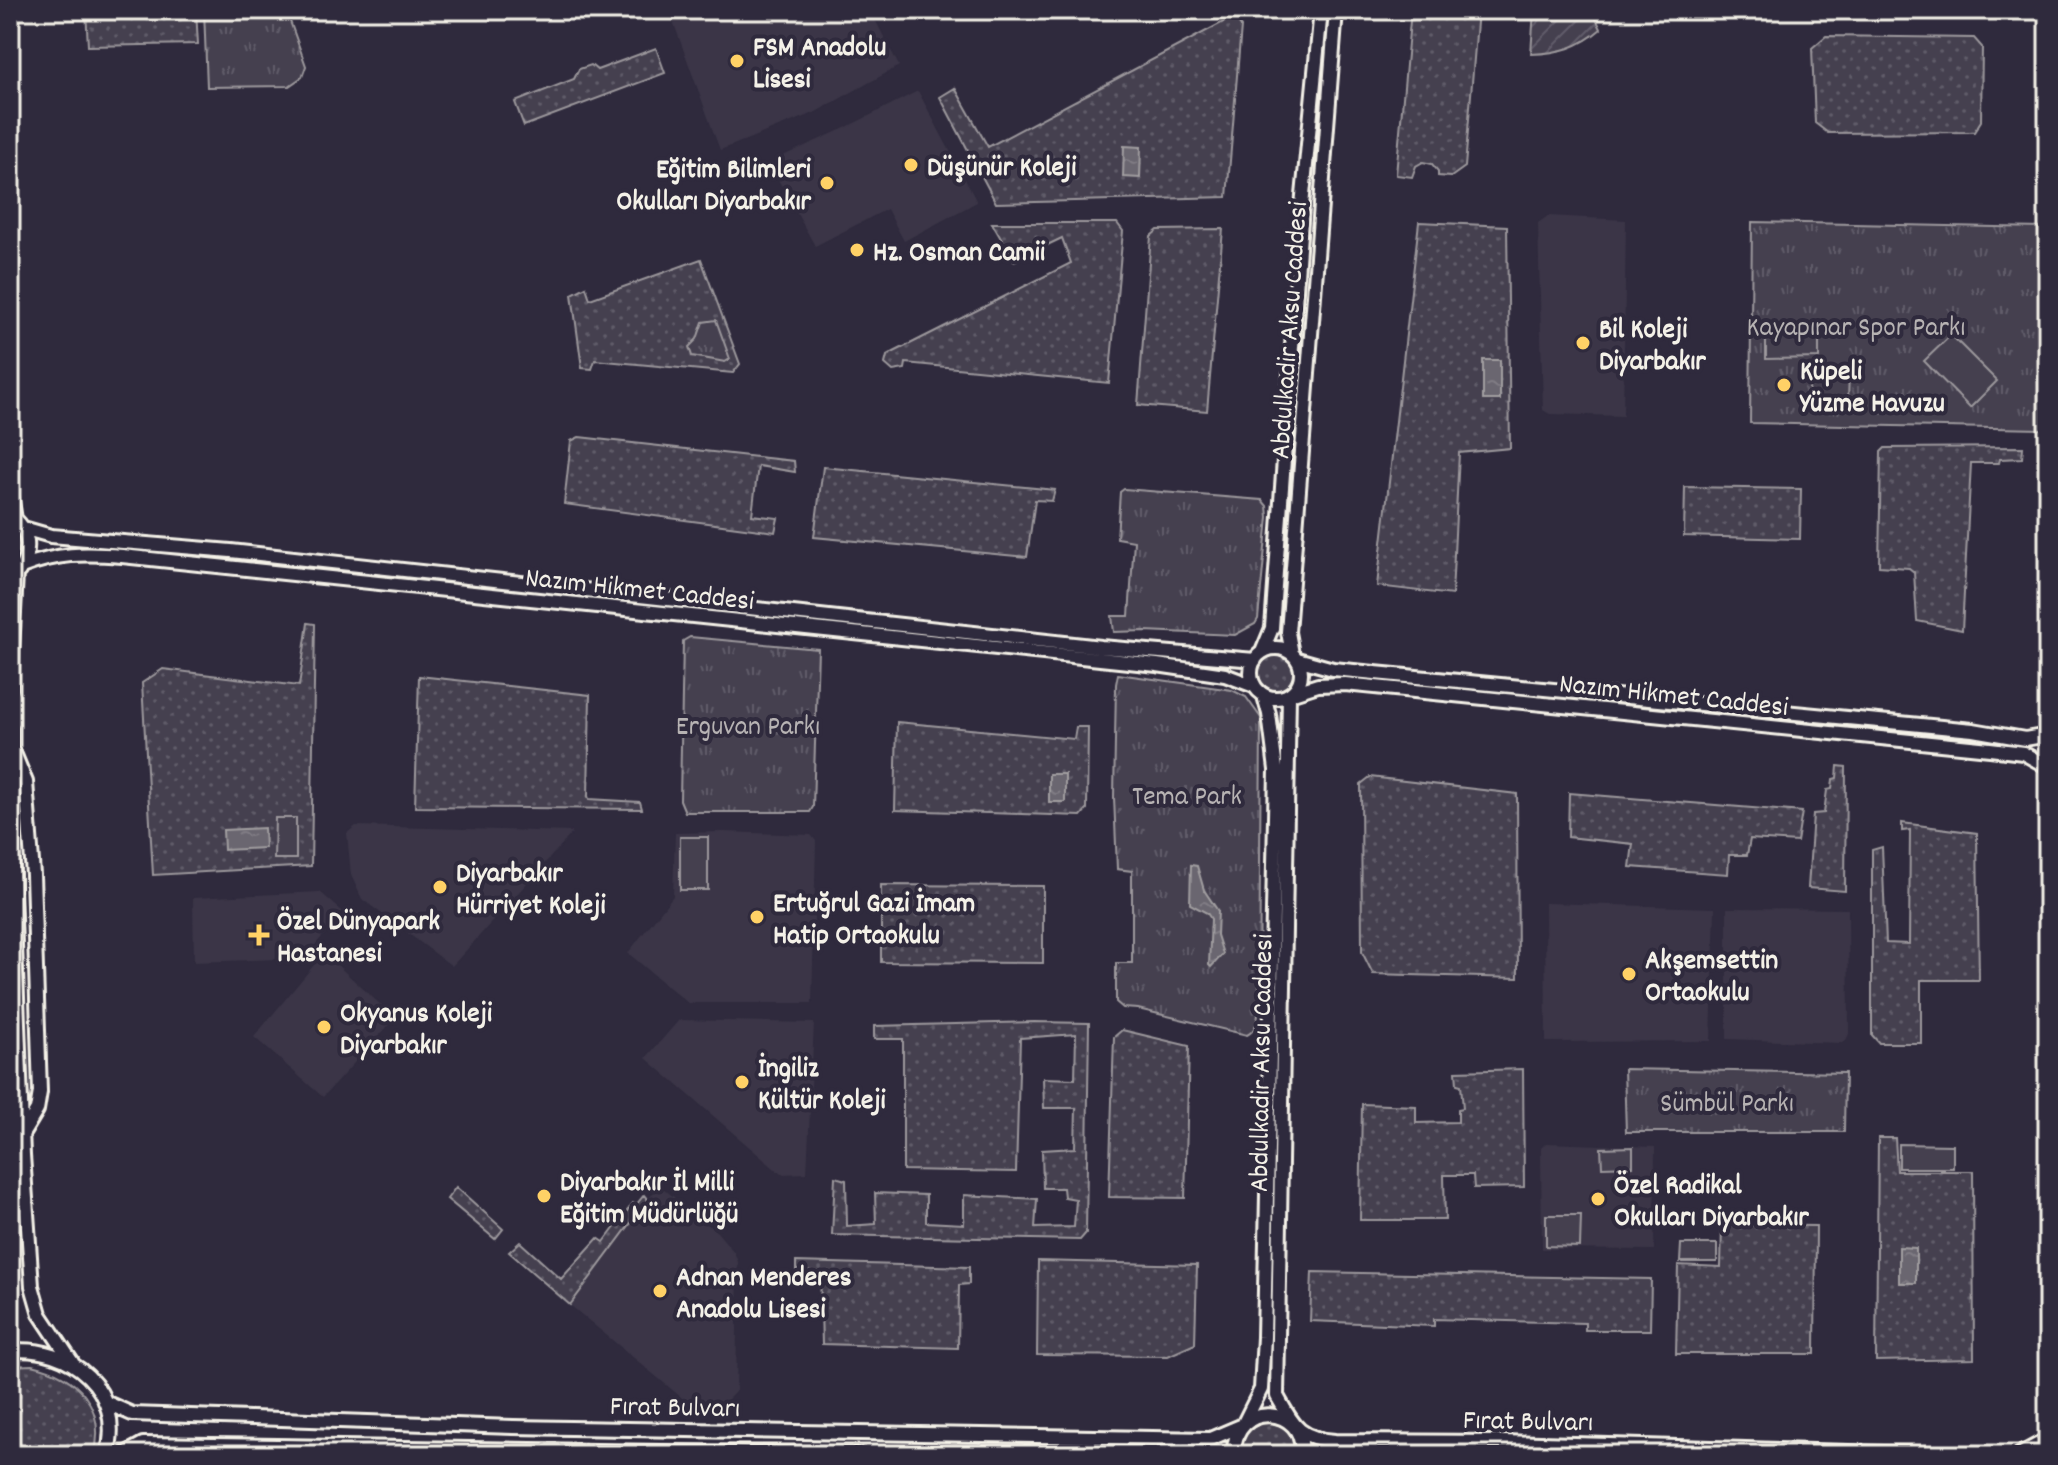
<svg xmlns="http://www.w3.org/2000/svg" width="2058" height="1465" viewBox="0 0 2058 1465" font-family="Dekko,sans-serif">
<defs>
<pattern id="grass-dots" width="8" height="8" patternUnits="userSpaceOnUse" patternTransform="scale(2)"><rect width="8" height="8" fill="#454050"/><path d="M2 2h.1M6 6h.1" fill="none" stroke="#605c69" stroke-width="1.8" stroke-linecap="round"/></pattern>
<pattern id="park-tufts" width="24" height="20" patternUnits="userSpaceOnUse" patternTransform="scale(2)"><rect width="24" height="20" fill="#454050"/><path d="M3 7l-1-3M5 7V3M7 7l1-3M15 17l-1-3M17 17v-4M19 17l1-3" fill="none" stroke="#605c69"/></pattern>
<pattern id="garden-furrows" width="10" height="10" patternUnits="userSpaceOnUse" patternTransform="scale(2)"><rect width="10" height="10" fill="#454050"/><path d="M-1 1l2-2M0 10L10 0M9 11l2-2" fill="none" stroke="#605c69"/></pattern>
<pattern id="water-ripples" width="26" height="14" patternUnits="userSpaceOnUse" patternTransform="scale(2)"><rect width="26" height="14" fill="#6a6670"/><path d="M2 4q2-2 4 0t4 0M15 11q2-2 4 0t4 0" fill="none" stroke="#807c84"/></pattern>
</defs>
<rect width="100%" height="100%" fill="#2f2a3d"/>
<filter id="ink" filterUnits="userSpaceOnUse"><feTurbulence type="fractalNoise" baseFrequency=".0125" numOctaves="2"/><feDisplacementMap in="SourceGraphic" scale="16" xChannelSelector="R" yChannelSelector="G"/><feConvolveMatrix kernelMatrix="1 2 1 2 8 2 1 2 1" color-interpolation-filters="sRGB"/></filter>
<g filter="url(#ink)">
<path fill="#3b3647" d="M 669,10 L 870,10 L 899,66 L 814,113 L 720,150 Z
M 918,91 L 977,202 L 904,241 L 887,209 L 815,246 L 774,172 L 783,156 L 845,128 Z
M 1548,216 L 1626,220 L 1623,416 L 1550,414 L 1543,410 L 1538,223 Z
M 356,826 L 573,832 L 452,966 L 362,899 L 351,875 L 347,833 Z
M 724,832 L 811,835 L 816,841 L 812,1003 L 688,1003 L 628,953 L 673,896 L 675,833 Z
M 320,892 L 343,912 L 304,958 L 194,962 L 193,898 Z
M 1545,903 L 1715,908 L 1711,1041 L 1546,1042 Z
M 1727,908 L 1848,909 L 1849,1034 L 1846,1040 L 1842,1043 L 1727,1039 Z
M 324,953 L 395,1018 L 323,1097 L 254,1037 Z
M 679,1020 L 814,1023 L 807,1173 L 781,1174 L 646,1058 Z
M 1546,1143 L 1655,1147 L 1654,1250 L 1542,1249 L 1541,1148 Z
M 659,1185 L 717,1232 L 734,1252 L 738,1262 L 736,1391 L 724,1403 L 687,1402 L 570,1305 Z"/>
<path fill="url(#grass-dots)" stroke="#9c989c" stroke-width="2" d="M 86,10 L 196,10 L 198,44 L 88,46 Z
M 1411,10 L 1478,10 L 1465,167 L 1451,177 L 1438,176 L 1438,171 L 1432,164 L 1423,162 L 1416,166 L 1412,177 L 1396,175 Z
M 1235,18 L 1241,27 L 1227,197 L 996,203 L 940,97 L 955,88 L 988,147 L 1229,19 Z
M 1826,36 L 1974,38 L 1982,47 L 1981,121 L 1974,132 L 1828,133 L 1815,123 L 1812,48 Z
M 656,48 L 665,73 L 524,126 L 515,102 L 574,79 L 579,69 L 591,65 L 597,70 Z
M 1419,222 L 1507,226 L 1510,448 L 1459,453 L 1452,595 L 1377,586 Z
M 992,223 L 1117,223 L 1123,231 L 1109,383 L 906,363 L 905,369 L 893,371 L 885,364 L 887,356 L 894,352 L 1071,263 L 1062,238 L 1014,261 Z
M 1223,229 L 1207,411 L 1138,405 L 1151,236 L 1158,230 Z
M 701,259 L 740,364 L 733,373 L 595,360 L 592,369 L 582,368 L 572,294 L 586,287 L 590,299 Z
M 579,437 L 794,461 L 795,472 L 758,466 L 752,515 L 778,518 L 775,532 L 564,504 L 571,441 Z
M 2023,447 L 2022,458 L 2000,459 L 1999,463 L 1971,463 L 1962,630 L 1917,621 L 1914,572 L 1909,568 L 1879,566 L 1881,452 L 1885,448 Z
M 823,467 L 1055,490 L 1052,501 L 1035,500 L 1027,557 L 814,537 Z
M 1685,487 L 1801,489 L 1800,539 L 1684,536 Z
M 308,623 L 315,624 L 311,866 L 153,875 L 142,683 L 163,669 L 299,686 Z
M1255 674a20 20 0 1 1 40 0a20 20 0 1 1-40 0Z
M 419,676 L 590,695 L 588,796 L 589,799 L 640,802 L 642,809 L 415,807 Z
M 897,722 L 1074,739 L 1076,727 L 1088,727 L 1087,809 L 1081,816 L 895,810 Z
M 1838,766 L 1846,767 L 1845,891 L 1808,888 L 1813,814 L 1824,813 L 1827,790 L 1832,789 L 1833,779 L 1837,778 Z
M 1370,777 L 1517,794 L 1518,978 L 1373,974 L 1362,952 L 1361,784 Z
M 1569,793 L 1802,812 L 1797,842 L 1750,839 L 1747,855 L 1729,855 L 1728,874 L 1630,867 L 1633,844 L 1568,837 Z
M 1902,823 L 1977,833 L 1979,980 L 1921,980 L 1921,1043 L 1879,1043 L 1872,1035 L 1872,850 L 1882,847 L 1886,943 L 1909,944 L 1910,830 L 1902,831 Z
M 881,885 L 1043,886 L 1043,963 L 881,962 Z
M 1034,1022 L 1089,1023 L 1086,1233 L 1080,1240 L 832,1235 L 835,1177 L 846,1180 L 847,1226 L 876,1224 L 875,1193 L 926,1195 L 926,1222 L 964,1224 L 964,1195 L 1037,1199 L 1035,1228 L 1074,1227 L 1076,1199 L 1064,1197 L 1063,1188 L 1043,1188 L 1042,1150 L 1075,1148 L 1076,1108 L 1044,1108 L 1043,1078 L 1075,1079 L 1076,1034 L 1020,1038 L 1016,1172 L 903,1170 L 903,1039 L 874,1039 L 874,1026 Z
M 1122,1030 L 1189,1046 L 1185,1198 L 1109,1197 L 1114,1037 Z
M 1523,1069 L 1524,1187 L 1474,1188 L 1473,1175 L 1444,1175 L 1445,1220 L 1360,1220 L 1362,1104 L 1416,1106 L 1416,1123 L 1458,1122 L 1458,1109 L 1463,1108 L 1461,1085 L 1457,1084 L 1456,1071 Z
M 1878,1138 L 1895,1138 L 1897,1171 L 1973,1171 L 1974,1359 L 1876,1361 Z
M 456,1187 L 503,1229 L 495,1239 L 447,1199 Z
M 644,1195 L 648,1200 L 570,1305 L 509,1252 L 520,1242 L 561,1279 L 598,1238 L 604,1242 L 633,1203 L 636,1205 Z
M 1722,1225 L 1816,1226 L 1815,1354 L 1676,1354 L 1678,1265 L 1721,1267 Z
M 1038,1261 L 1197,1265 L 1195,1344 L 1168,1356 L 1037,1355 Z
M 796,1262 L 969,1267 L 969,1284 L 959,1285 L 958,1348 L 822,1344 L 820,1273 L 796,1270 Z
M 1312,1272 L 1651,1279 L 1650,1330 L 1585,1330 L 1585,1323 L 1434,1319 L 1434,1326 L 1310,1321 Z
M 32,1365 C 77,1375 107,1407 94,1455 L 10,1455 L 10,1366 Z
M 1268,1422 C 1288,1425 1295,1436 1295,1455 L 1242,1455 C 1241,1437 1250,1425 1268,1422 Z"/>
<path fill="url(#park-tufts)" stroke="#9c989c" stroke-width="2" d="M 204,10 L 286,10 L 306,66 L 302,77 L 289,86 L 207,87 Z
M 1752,222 L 2048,228 L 2048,429 L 1750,423 Z
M 716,320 L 730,359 L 725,362 L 692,356 L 689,347 L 697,339 L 703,322 Z
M 1124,489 L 1262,500 L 1267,506 L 1268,517 L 1258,619 L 1255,624 L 1235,635 L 1145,631 L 1114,632 L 1112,616 L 1129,616 L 1134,541 L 1117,538 L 1120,492 Z
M 690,637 L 818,649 L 813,807 L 810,812 L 685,812 L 680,800 L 683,641 Z
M 1118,674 L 1232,690 L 1246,697 L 1261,718 L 1259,1009 C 1257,1020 1257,1030 1247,1035 L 1138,1009 L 1123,1008 L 1116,1002 L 1116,963 L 1132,963 L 1132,871 L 1117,869 L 1114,797 L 1116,684 Z
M 1624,1069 L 1845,1073 L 1844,1132 L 1626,1132 Z"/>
<path fill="url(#garden-furrows)" stroke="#9c989c" stroke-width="2" d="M 1534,10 L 1592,10 L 1601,29 C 1579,48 1559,53 1531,54 Z"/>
<path fill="#454050" stroke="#9c989c" stroke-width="2" d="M 1766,332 L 1819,332 L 1819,358 L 1766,359 Z
M 1951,335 L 1997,381 L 1970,408 L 1924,361 Z
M 1809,370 L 1849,370 L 1848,403 L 1809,403 Z
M 275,818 L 296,818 L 296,859 L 274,859 Z
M 680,837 L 708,837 L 708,890 L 680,890 Z
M 1899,1144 L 1953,1145 L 1953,1168 L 1899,1168 Z
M 1633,1147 L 1633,1166 L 1602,1167 L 1601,1148 Z
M 1546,1215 L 1581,1215 L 1580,1247 L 1546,1246 Z
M 1681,1244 L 1717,1244 L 1717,1262 L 1680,1262 Z"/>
<path fill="url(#water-ripples)" stroke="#a19ea0" stroke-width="2" d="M 1124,146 L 1141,147 L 1140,178 L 1123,177 Z
M 1483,360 L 1500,360 L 1500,400 L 1483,400 Z
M 1049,774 L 1065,774 L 1065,802 L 1049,802 Z
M 264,828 L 265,848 L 224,850 L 223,830 Z
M 1191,865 L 1197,866 L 1204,890 L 1218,911 L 1217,935 L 1223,954 L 1211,967 L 1209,965 L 1211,919 L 1207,913 L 1190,904 Z
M 1899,1247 L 1916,1248 L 1916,1283 L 1899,1283 Z"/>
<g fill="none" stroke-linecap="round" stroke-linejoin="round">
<defs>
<path id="major" d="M 10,490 L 15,519
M 10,515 C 30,529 32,551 19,571
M 23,528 L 51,536 L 231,551 L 1101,647 L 1255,660
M 21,567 C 59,553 83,553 122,556 L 1157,665 L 1225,675 L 1254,686
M1251 673a25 25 0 1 1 50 0a25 25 0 1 1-50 0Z
M 1262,652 L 1272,628 L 1302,206 L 1321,10
M 1292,654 L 1288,632 L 1290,607 L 1336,10
M 1297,659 L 1333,669 L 1973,730 L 2025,739 L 2048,735
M 10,689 L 16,574
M 1293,693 L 1318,685 L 1345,684 L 1990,749 L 2023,753 L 2048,767
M 1289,695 L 1277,1396 C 1294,1426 1298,1438 1335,1441 L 1502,1442 L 1955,1455
M 10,728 L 13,892 L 23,1155 L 32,1286 L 40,1314 L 72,1362
M 14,753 L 26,782 L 33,875 L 40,1092 L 37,1110 L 22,1135
M 10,1351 C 70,1344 126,1391 107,1455
M 105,1402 L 132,1414 L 513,1427 L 1210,1439 L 1243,1425
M 1243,1425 L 1261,1389 L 1264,1337 L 1276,770 L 1269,714 L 1264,696
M 123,1455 L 143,1444 L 861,1455
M 1234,1455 C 1232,1399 1308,1405 1301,1455
M 2019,1455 L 2048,1439"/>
</defs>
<use href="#major" stroke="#f4f1e8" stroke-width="18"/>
<use href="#major" stroke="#2f2a3d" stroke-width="12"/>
</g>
</g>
<g fill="#ffd166" stroke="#2f2a3d" stroke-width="3">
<circle cx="737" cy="61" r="8"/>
<circle cx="911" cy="165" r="8"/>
<circle cx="827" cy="183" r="8"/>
<circle cx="857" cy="250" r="8"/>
<circle cx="1583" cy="343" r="8"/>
<circle cx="1784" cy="385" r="8"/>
<circle cx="440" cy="887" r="8"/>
<circle cx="757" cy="917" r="8"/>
<path d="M255 923h8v8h8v8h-8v8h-8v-8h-8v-8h8z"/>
<circle cx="1629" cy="974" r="8"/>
<circle cx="324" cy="1027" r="8"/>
<circle cx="742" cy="1082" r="8"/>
<circle cx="544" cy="1196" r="8"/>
<circle cx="1598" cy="1199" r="8"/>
<circle cx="660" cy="1291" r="8"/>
</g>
<g text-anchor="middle" stroke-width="8" stroke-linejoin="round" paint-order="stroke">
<g font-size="28" font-weight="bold" fill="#f4f1e8" stroke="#2f2a3d" text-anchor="start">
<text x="753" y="55">FSM Anadolu<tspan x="753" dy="32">Lisesi</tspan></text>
<text x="927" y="175">Düşünür Koleji</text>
<text x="811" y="177" text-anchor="end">Eğitim Bilimleri<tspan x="811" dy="32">Okulları Diyarbakır</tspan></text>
<text x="873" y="260">Hz. Osman Camii</text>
<text x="1599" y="337">Bil Koleji<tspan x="1599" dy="32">Diyarbakır</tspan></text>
<text x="1800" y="379">Küpeli<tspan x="1800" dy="32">Yüzme Havuzu</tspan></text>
<text x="456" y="881">Diyarbakır<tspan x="456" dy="32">Hürriyet Koleji</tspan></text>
<text x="773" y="911">Ertuğrul Gazi İmam<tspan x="773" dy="32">Hatip Ortaokulu</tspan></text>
<text x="277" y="929">Özel Dünyapark<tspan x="277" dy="32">Hastanesi</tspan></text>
<text x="1645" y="968">Akşemsettin<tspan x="1645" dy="32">Ortaokulu</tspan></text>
<text x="340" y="1021">Okyanus Koleji<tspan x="340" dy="32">Diyarbakır</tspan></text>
<text x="758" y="1076">İngiliz<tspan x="758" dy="32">Kültür Koleji</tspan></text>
<text x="560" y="1190">Diyarbakır İl Milli<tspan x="560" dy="32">Eğitim Müdürlüğü</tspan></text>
<text x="1614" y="1193">Özel Radikal<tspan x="1614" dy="32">Okulları Diyarbakır</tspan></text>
<text x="676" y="1285">Adnan Menderes<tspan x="676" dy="32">Anadolu Lisesi</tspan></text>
</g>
<g font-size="28" fill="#b7b3b3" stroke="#2f2a3d">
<text x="1856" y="335">Kayapınar Spor Parkı</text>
<text x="748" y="734">Erguvan Parkı</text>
<text x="1187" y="804">Tema Park</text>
<text x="1727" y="1111">Sümbül Parkı</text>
</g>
<g font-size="28" fill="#f4f1e8" stroke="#2f2a3d">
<text transform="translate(1287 330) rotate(-86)" y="10">Abdulkadir Aksu Caddesi</text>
<text transform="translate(640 587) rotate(6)" y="10">Nazım Hikmet Caddesi</text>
<text transform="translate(1674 693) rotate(6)" y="10">Nazım Hikmet Caddesi</text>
<text transform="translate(1259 1063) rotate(-89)" y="10">Abdulkadir Aksu Caddesi</text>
<text transform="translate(675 1405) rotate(1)" y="10">Fırat Bulvarı</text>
<text transform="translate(1528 1419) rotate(1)" y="10">Fırat Bulvarı</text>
</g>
</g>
<rect width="2058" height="1465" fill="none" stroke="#2f2a3d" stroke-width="40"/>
<rect x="20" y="20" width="2018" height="1425" fill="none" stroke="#f4f1e8" stroke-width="3" filter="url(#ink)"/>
</svg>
